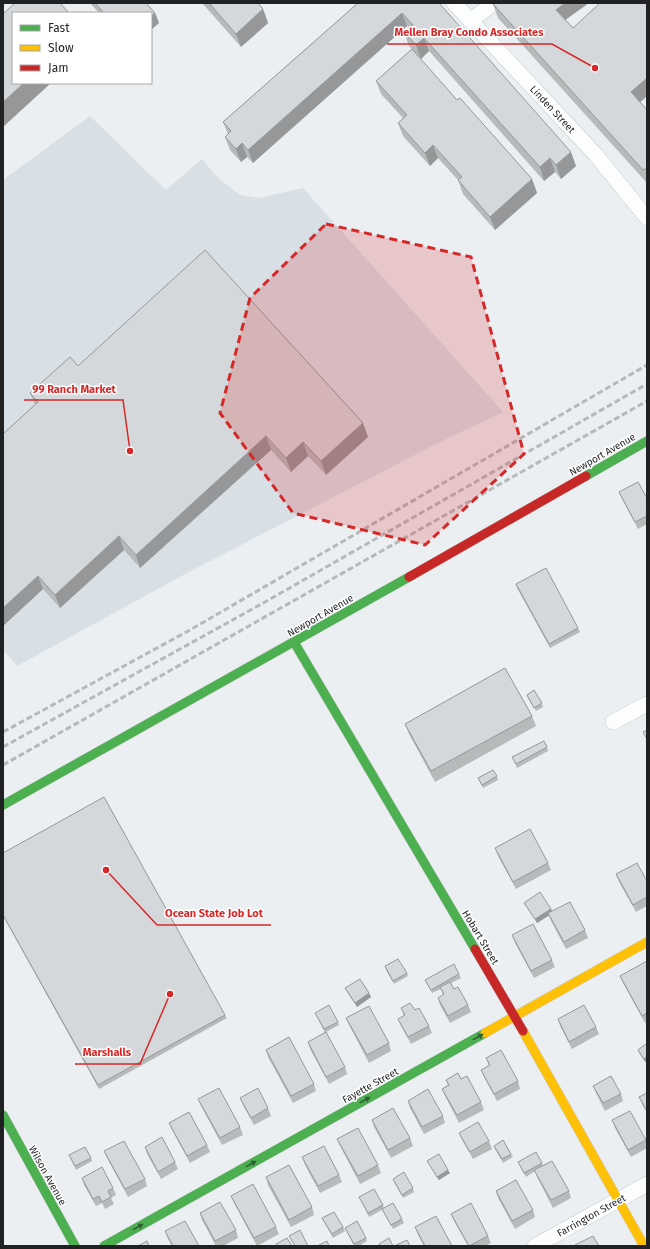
<svg xmlns="http://www.w3.org/2000/svg" width="650" height="1249" viewBox="0 0 650 1249" font-family="'Fira Sans',sans-serif">
<rect width="100%" height="100%" fill="#eceff2"/>
<path fill="#d8e0e6" d="M 90,116 L 166,190 L 202,159 L 217,177 L 240,195 L 259,198 L 303,188 L 503,412 L 434,445 L 187,573 L 17,666 L 3,650 L 3,180 Z"/>
<g fill="none" stroke-linecap="round" stroke-linejoin="round">
<defs>
<path id="street" d="M 454,3 L 595,154 L 647,218
M 470,21 L 494,3
M 613,722 L 647,704
M 535,1246 L 647,1184"/>
<path id="fast" d="M 586,476 L 647,441
M 294,642 L 475,949
M 3,805 L 409,577
M 3,1115 L 75,1246
M 104,1246 L 485,1033"/>
<path id="slow" d="M 523,1031 L 644,1246
M 485,1033 L 647,942"/>
<path id="jam" d="M 409,577 L 586,476
M 475,949 L 523,1031"/>
</defs>
<use href="#street" stroke="#c8cacc" stroke-width="16"/>
<use href="#fast" stroke="#c8cacc" stroke-width="10"/>
<use href="#slow" stroke="#c8cacc" stroke-width="10"/>
<use href="#jam" stroke="#c8cacc" stroke-width="10"/>
<use href="#street" stroke="#fcfdfd" stroke-width="15"/>
<use href="#fast" stroke="#4caf50" stroke-width="9"/>
<use href="#slow" stroke="#ffc107" stroke-width="9"/>
<use href="#jam" stroke="#c62828" stroke-width="9"/>
<path stroke="#b7b9b9" stroke-width="3" stroke-dasharray="6 3" stroke-linecap="butt" d="M 3,732 L 190,630 L 647,365
M 3,747 L 265,602 L 647,384
M 3,765 L 647,401"/>
</g>
<path fill="#b7babb" d="M 90,3 L 146,3 L 155,13 L 159,23 L 151,13 L 99,13 Z
M 202,3 L 258,3 L 263,9 L 268,23 L 241,47 Z
M 358,3 L 439,3 L 576,166 L 561,179 L 555,172 L 544,181 L 429,51 L 421,59 L 409,46 L 404,32 L 409,28 L 407,26 L 253,163 L 247,157 L 241,162 L 230,150 L 225,137 L 228,134 L 223,122 Z
M 493,4 L 566,20 L 573,28 L 647,96 L 640,102 L 647,110 L 647,183 L 498,18 Z
M 376,81 L 457,100 L 532,179 L 537,193 L 495,230 L 463,194 L 458,180 L 438,158 L 430,166 L 403,136 L 398,123 L 403,118 L 381,94 Z
M 78,366 L 368,437 L 326,475 L 308,456 L 291,472 L 271,450 L 140,568 L 124,550 L 60,608 L 43,589 L 3,626 L 3,434 L 35,405 L 30,393 Z
M 619,492 L 647,498 L 647,524 L 638,529 L 622,499 Z
M 516,584 L 578,628 L 580,632 L 550,648 L 517,588 Z
M 527,695 L 542,703 L 543,707 L 536,711 L 528,698 Z
M 532,716 L 536,726 L 435,782 L 409,734 L 405,724 Z
M 547,747 L 548,751 L 517,768 L 512,757 Z
M 497,776 L 498,780 L 483,788 L 478,778 Z
M 495,848 L 548,863 L 551,870 L 516,889 L 498,856 Z
M 3,853 L 225,1015 L 227,1018 L 99,1089 L 3,916 Z
M 616,874 L 647,881 L 647,906 L 636,912 L 619,882 Z
M 524,903 L 551,909 L 552,911 L 585,930 L 588,938 L 566,949 L 551,921 L 549,915 L 537,923 L 526,906 Z
M 512,935 L 552,960 L 555,967 L 534,978 L 515,943 Z
M 647,962 L 647,1022 L 645,1023 L 623,983 L 620,976 Z
M 385,966 L 407,973 L 408,976 L 394,984 L 386,970 Z
M 459,974 L 461,978 L 451,983 L 454,989 L 468,1005 L 471,1012 L 450,1023 L 440,1005 L 438,998 L 443,995 L 441,989 L 432,993 L 425,980 Z
M 345,988 L 371,997 L 357,1007 L 347,992 Z
M 401,1008 L 415,1010 L 429,1026 L 432,1033 L 411,1044 L 401,1026 L 398,1019 L 404,1016 Z
M 315,1013 L 338,1022 L 339,1025 L 326,1032 L 345,1067 L 347,1074 L 329,1084 L 310,1049 L 308,1042 L 325,1033 Z
M 346,1018 L 389,1043 L 391,1051 L 369,1063 L 349,1025 Z
M 558,1019 L 596,1027 L 599,1034 L 572,1049 L 560,1026 Z
M 647,1043 L 645,1062 L 639,1053 L 638,1050 Z
M 266,1050 L 314,1084 L 316,1091 L 293,1103 L 268,1057 Z
M 486,1058 L 518,1081 L 520,1089 L 497,1101 L 484,1077 L 481,1070 L 489,1066 Z
M 446,1080 L 481,1102 L 484,1110 L 459,1123 L 445,1096 L 442,1089 L 448,1085 Z
M 593,1086 L 621,1094 L 623,1101 L 605,1111 L 596,1093 Z
M 647,1093 L 647,1113 L 642,1104 L 639,1097 Z
M 240,1098 L 268,1108 L 271,1116 L 254,1125 L 243,1105 Z
M 198,1099 L 240,1127 L 243,1135 L 222,1145 L 201,1106 Z
M 408,1101 L 443,1116 L 445,1123 L 424,1134 L 410,1108 Z
M 372,1120 L 410,1138 L 413,1146 L 391,1158 L 374,1127 Z
M 612,1120 L 646,1140 L 647,1143 L 647,1148 L 631,1157 L 615,1128 Z
M 169,1123 L 207,1145 L 210,1152 L 190,1163 L 172,1130 Z
M 459,1133 L 489,1141 L 492,1149 L 473,1159 L 462,1140 Z
M 337,1139 L 378,1165 L 381,1173 L 360,1184 L 340,1146 Z
M 494,1146 L 511,1154 L 513,1157 L 503,1163 L 495,1149 Z
M 145,1147 L 175,1162 L 178,1169 L 161,1179 L 147,1154 Z
M 104,1151 L 145,1179 L 147,1186 L 128,1197 L 107,1158 Z
M 69,1155 L 91,1158 L 92,1161 L 76,1170 Z
M 302,1157 L 339,1175 L 342,1182 L 320,1193 L 305,1165 Z
M 427,1161 L 450,1173 L 439,1180 L 429,1164 Z
M 518,1162 L 542,1163 L 543,1166 L 569,1191 L 571,1198 L 553,1208 L 537,1177 L 535,1171 L 526,1177 Z
M 266,1177 L 312,1207 L 314,1215 L 291,1227 L 268,1185 Z
M 82,1178 L 113,1188 L 116,1195 L 111,1198 L 114,1204 L 105,1209 L 102,1203 L 96,1206 L 84,1185 Z
M 393,1179 L 413,1188 L 414,1192 L 403,1198 L 394,1182 Z
M 496,1191 L 533,1210 L 535,1217 L 515,1229 L 498,1198 Z
M 231,1196 L 276,1227 L 279,1234 L 257,1246 L 234,1203 Z
M 359,1197 L 383,1205 L 384,1209 L 402,1219 L 404,1223 L 393,1229 L 384,1213 L 382,1210 L 369,1217 Z
M 200,1213 L 236,1230 L 238,1238 L 223,1246 L 216,1246 L 202,1220 Z
M 451,1214 L 488,1236 L 491,1243 L 485,1246 L 468,1246 L 454,1221 Z
M 322,1218 L 343,1227 L 345,1231 L 333,1238 L 324,1222 Z
M 415,1227 L 452,1246 L 424,1246 L 418,1235 Z
M 345,1228 L 366,1238 L 367,1241 L 359,1246 L 354,1246 Z
M 165,1231 L 199,1246 L 172,1246 L 168,1239 Z"/>
<path fill="#959799" d="M 565,3 L 589,3 L 561,23 L 556,10 Z
M 263,9 L 268,23 L 241,47 L 236,34 Z
M 155,13 L 159,23 L 151,30 L 151,16 Z
M 402,13 L 407,26 L 253,163 L 248,150 Z
M 424,38 L 429,51 L 421,59 L 416,45 Z
M 647,78 L 647,96 L 636,106 L 631,92 Z
M 24,83 L 51,83 L 3,127 L 3,102 Z
M 242,143 L 247,157 L 241,162 L 236,149 Z
M 433,145 L 438,158 L 430,166 L 425,153 Z
M 571,152 L 576,166 L 561,179 L 556,165 Z
M 550,158 L 555,172 L 544,181 L 540,167 Z
M 532,179 L 537,193 L 495,230 L 490,217 Z
M 363,423 L 368,437 L 326,475 L 321,461 Z
M 266,436 L 271,450 L 140,568 L 136,555 Z
M 303,442 L 308,456 L 291,472 L 286,458 Z
M 119,536 L 124,550 L 60,608 L 55,595 Z
M 38,576 L 43,589 L 3,626 L 3,608 Z
M 551,909 L 553,913 L 537,923 L 535,919 Z
M 369,993 L 371,997 L 357,1007 L 355,1003 Z
M 647,1056 L 647,1061 L 645,1062 L 644,1059 Z
M 448,1170 L 450,1173 L 439,1180 L 437,1177 Z"/>
<path fill="#d5d8da" stroke="#959799" d="M 15,3 L 60,3 L 69,13 L 13,13 L 13,83 L 24,83 L 3,102 L 3,14 Z
M 95,3 L 146,3 L 155,13 L 151,16 L 151,13 L 104,13 Z
M 209,3 L 258,3 L 263,9 L 236,34 Z
M 358,3 L 439,3 L 571,152 L 556,165 L 550,158 L 540,167 L 424,38 L 416,45 L 404,32 L 413,25 L 402,13 L 248,150 L 242,143 L 236,149 L 225,137 L 231,131 L 223,122 Z
M 495,3 L 565,3 L 556,10 L 573,28 L 600,3 L 647,3 L 647,78 L 631,92 L 647,110 L 647,168 L 643,170 L 493,4 Z
M 412,49 L 457,100 L 460,98 L 532,179 L 490,217 L 458,180 L 462,177 L 433,145 L 425,153 L 398,123 L 407,115 L 376,81 Z
M 205,250 L 363,423 L 321,461 L 303,442 L 286,458 L 266,436 L 136,555 L 119,536 L 55,595 L 38,576 L 3,608 L 3,434 L 38,402 L 30,393 L 70,357 L 78,366 Z
M 638,482 L 647,498 L 647,516 L 635,522 L 619,492 Z
M 546,568 L 578,628 L 549,644 L 516,584 Z
M 505,668 L 532,716 L 431,771 L 405,724 Z
M 534,690 L 542,703 L 534,708 L 527,695 Z
M 647,730 L 647,739 L 643,732 Z
M 544,741 L 547,747 L 516,764 L 512,757 Z
M 493,770 L 497,776 L 482,785 L 478,778 Z
M 104,797 L 225,1015 L 98,1085 L 3,915 L 3,853 Z
M 530,829 L 548,863 L 513,882 L 495,848 Z
M 637,863 L 647,881 L 647,897 L 633,905 L 616,874 Z
M 540,892 L 551,909 L 535,919 L 524,903 Z
M 570,902 L 585,930 L 564,942 L 548,913 Z
M 533,924 L 552,960 L 531,971 L 512,935 Z
M 398,959 L 407,973 L 393,981 L 385,966 Z
M 647,961 L 647,1013 L 642,1016 L 620,976 Z
M 454,964 L 459,974 L 431,990 L 425,980 Z
M 360,979 L 369,993 L 355,1003 L 345,988 Z
M 450,982 L 454,989 L 458,987 L 468,1005 L 448,1016 L 438,998 L 444,994 L 440,987 Z
M 410,1003 L 415,1010 L 419,1008 L 429,1026 L 408,1037 L 398,1019 L 405,1015 L 401,1008 Z
M 329,1005 L 338,1022 L 324,1029 L 315,1013 Z
M 584,1005 L 596,1027 L 569,1042 L 558,1019 Z
M 369,1006 L 389,1043 L 367,1055 L 346,1018 Z
M 326,1032 L 345,1067 L 326,1077 L 308,1042 Z
M 289,1037 L 314,1084 L 291,1096 L 266,1050 Z
M 647,1043 L 647,1056 L 644,1059 L 638,1050 Z
M 501,1050 L 518,1081 L 494,1094 L 481,1070 L 490,1065 L 486,1058 Z
M 458,1073 L 461,1079 L 467,1076 L 481,1102 L 457,1115 L 442,1089 L 449,1085 L 446,1080 Z
M 611,1076 L 621,1094 L 603,1103 L 593,1086 Z
M 219,1088 L 240,1127 L 220,1138 L 198,1099 Z
M 258,1088 L 268,1108 L 251,1118 L 240,1098 Z
M 428,1089 L 443,1116 L 422,1127 L 408,1101 Z
M 647,1093 L 647,1111 L 639,1097 Z
M 393,1108 L 410,1138 L 388,1150 L 372,1120 Z
M 630,1111 L 646,1140 L 628,1150 L 612,1120 Z
M 189,1112 L 207,1145 L 187,1156 L 169,1123 Z
M 478,1122 L 489,1141 L 470,1152 L 459,1133 Z
M 358,1128 L 378,1165 L 358,1176 L 337,1139 Z
M 162,1137 L 175,1162 L 158,1172 L 145,1147 Z
M 503,1140 L 511,1154 L 502,1159 L 494,1146 Z
M 124,1141 L 145,1179 L 125,1189 L 104,1151 Z
M 324,1146 L 339,1175 L 318,1186 L 302,1157 Z
M 85,1147 L 91,1158 L 75,1166 L 69,1155 Z
M 536,1152 L 542,1163 L 524,1173 L 518,1162 Z
M 439,1154 L 448,1170 L 437,1177 L 427,1161 Z
M 552,1161 L 569,1191 L 551,1200 L 534,1170 Z
M 289,1165 L 312,1207 L 289,1220 L 266,1177 Z
M 102,1167 L 113,1188 L 108,1191 L 111,1197 L 102,1202 L 99,1196 L 93,1199 L 82,1178 Z
M 404,1172 L 413,1188 L 402,1195 L 393,1179 Z
M 516,1180 L 533,1210 L 512,1221 L 496,1191 Z
M 253,1184 L 276,1227 L 254,1238 L 231,1196 Z
M 374,1189 L 383,1205 L 368,1213 L 359,1197 Z
M 220,1202 L 236,1230 L 215,1241 L 200,1213 Z
M 393,1203 L 402,1219 L 391,1225 L 382,1209 Z
M 471,1203 L 488,1236 L 469,1246 L 451,1214 Z
M 334,1212 L 343,1227 L 332,1234 L 322,1218 Z
M 436,1216 L 452,1246 L 425,1246 L 415,1227 Z
M 185,1221 L 199,1246 L 173,1246 L 165,1231 Z
M 357,1221 L 366,1238 L 354,1244 L 345,1228 Z
M 300,1230 L 308,1246 L 295,1246 L 289,1236 Z
M 593,1236 L 599,1246 L 573,1246 Z
M 287,1238 L 292,1246 L 277,1246 L 276,1244 Z
M 389,1238 L 393,1246 L 380,1246 L 379,1244 Z
M 407,1240 L 410,1246 L 394,1246 Z
M 147,1241 L 149,1246 L 138,1246 Z
M 327,1241 L 329,1246 L 317,1246 Z"/>
<defs><path id="oneway-solid" d="M-6-.8H1V-3.2L6.5 0L1 3.2V.8H-6Z"/></defs>
<g fill="#336137">
<use href="#oneway-solid" transform="translate(478 1037) rotate(-29)"/>
<use href="#oneway-solid" transform="translate(365 1100) rotate(-29)"/>
<use href="#oneway-solid" transform="translate(251 1164) rotate(-29)"/>
<use href="#oneway-solid" transform="translate(138 1227) rotate(-29)"/>
</g>
<path fill="#d62828" fill-opacity="0.2" stroke="#d62828" stroke-width="3" stroke-dasharray="8 5" stroke-linejoin="round" d="M 326,224 L 471,257 L 524,454 L 425,545 L 293,513 L 220,413 L 250,298 Z"/>
<g text-anchor="middle" stroke-width="3" stroke-linejoin="round" paint-order="stroke">
<g font-size="10" fill="#1f2122" stroke="#fff">
<text transform="translate(553 109) rotate(47)" y="4">Linden Street</text>
<text transform="translate(602 454) rotate(-30)" y="4">Newport Avenue</text>
<text transform="translate(320 615) rotate(-30)" y="4">Newport Avenue</text>
<text transform="translate(481 937) rotate(59)" y="4">Hobart Street</text>
<text transform="translate(370 1085) rotate(-29)" y="4">Fayette Street</text>
<text transform="translate(48 1175) rotate(61)" y="4">Wilson Avenue</text>
<text transform="translate(591 1215) rotate(-29)" y="4">Farrington Street</text>
</g>
</g>
<path fill="none" stroke="#d62828" stroke-width="1.5" d="M595 68L552 44H387M130 451L123 400H24M106 870L157 925H271M170 994L140 1064H75"/>
<g fill="#d62828" stroke="#fff" stroke-width="1.5">
<circle cx="595" cy="68" r="4"/>
<circle cx="130" cy="451" r="4"/>
<circle cx="106" cy="870" r="4"/>
<circle cx="170" cy="994" r="4"/>
</g>
<g font-size="11" text-anchor="middle" font-weight="bold" fill="#d62828" stroke="#fff" stroke-width="3" stroke-linejoin="round" paint-order="stroke">
<text x="469" y="36">Mellen Bray Condo Associates</text>
<text x="74" y="393">99 Ranch Market</text>
<text x="214" y="917">Ocean State Job Lot</text>
<text x="107" y="1056">Marshalls</text>
</g>
<rect width="650" height="1249" fill="none" stroke="#1f2122" stroke-width="8"/>
<rect x="12" y="12" width="140" height="72" fill="#ffffff" stroke="#a5a6a7"/>
<rect x="20" y="25" width="20" height="6" fill="#4caf50" stroke="#a5a6a7"/>
<text x="48" y="32" font-size="12" fill="#1f2122">Fast</text>
<rect x="20" y="45" width="20" height="6" fill="#ffc107" stroke="#a5a6a7"/>
<text x="48" y="52" font-size="12" fill="#1f2122">Slow</text>
<rect x="20" y="65" width="20" height="6" fill="#c62828" stroke="#a5a6a7"/>
<text x="48" y="72" font-size="12" fill="#1f2122">Jam</text>
</svg>
